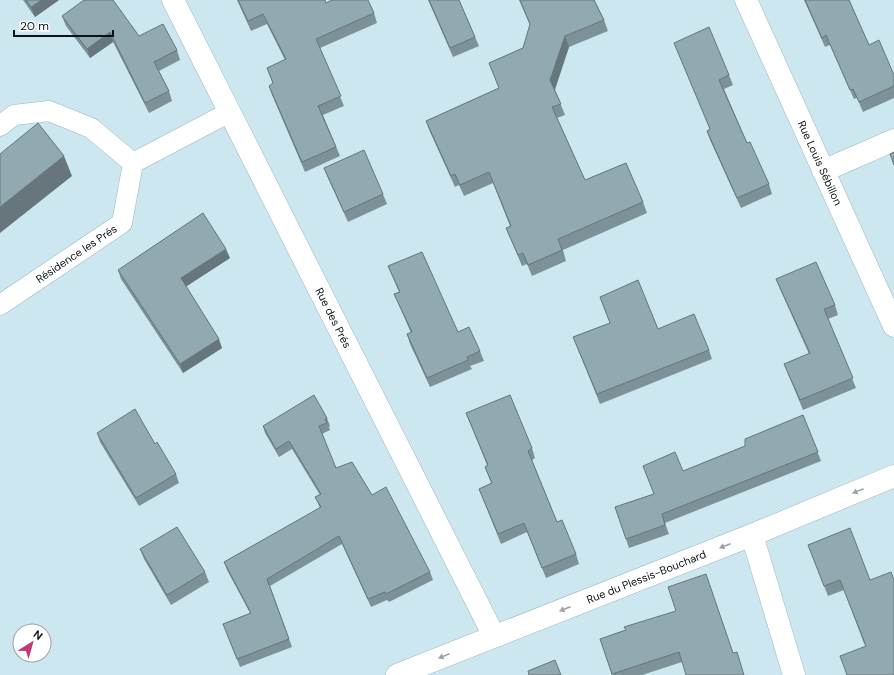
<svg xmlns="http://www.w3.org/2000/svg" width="894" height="675" viewBox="0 0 894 675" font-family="'DM Sans',sans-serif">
<rect width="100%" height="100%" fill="#cde7f0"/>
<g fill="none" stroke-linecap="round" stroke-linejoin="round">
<defs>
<g id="lane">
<path d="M 0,126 L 14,115 L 49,111 L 91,128 L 133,163"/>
<path d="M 133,163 L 230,112"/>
<path id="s1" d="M 0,305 L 122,223 L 133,163"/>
</g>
<g id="street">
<path id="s2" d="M 173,0 L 494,636"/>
<path id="s3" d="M 746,0 L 894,326"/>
<path d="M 823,171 L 894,140"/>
<path d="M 752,535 L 794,675"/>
<path id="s4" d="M 397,675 L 752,535 L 894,476"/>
</g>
</defs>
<use href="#lane" stroke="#9db6be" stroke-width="21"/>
<use href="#street" stroke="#9db6be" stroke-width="23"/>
<use href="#lane" stroke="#fff" stroke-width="20"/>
<use href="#street" stroke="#fff" stroke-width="22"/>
</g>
<path fill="#7d9198" d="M 23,0 L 59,0 L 35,17 Z
M 237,0 L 325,0 L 326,3 L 374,13 L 377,23 L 320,48 L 344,106 L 323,115 L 340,156 L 305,172 L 272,95 L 269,86 L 273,84 L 267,68 L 285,60 L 267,24 L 251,31 Z
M 428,0 L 459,0 L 475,37 L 479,46 L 453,57 Z
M 519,0 L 594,0 L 604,20 L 608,31 L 569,47 L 555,90 L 565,115 L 557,118 L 585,180 L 643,202 L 647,213 L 563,250 L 566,261 L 532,276 L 527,264 L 522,266 L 506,228 L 510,226 L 493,183 L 464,196 L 459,185 L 455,187 L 430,132 L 426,121 L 499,88 L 489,63 L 523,48 L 530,25 Z
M 804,0 L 849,0 L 869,45 L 894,75 L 894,98 L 863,112 L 857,98 L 854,99 L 830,45 L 825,47 Z
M 62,16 L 139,36 L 177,50 L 180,60 L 159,71 L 169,91 L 172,101 L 149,113 L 113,42 L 90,58 L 66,26 Z
M 674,43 L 729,75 L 733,85 L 724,89 L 747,143 L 769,184 L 772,194 L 741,208 L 710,140 L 707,131 L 710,129 Z
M 324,168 L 383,194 L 387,204 L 348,222 L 328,178 Z
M 230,258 L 186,286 L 222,348 L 183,373 L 121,279 L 118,270 Z
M 388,266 L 458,332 L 480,351 L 484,361 L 470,366 L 472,369 L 430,387 L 410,344 L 407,334 L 411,333 L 398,303 L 394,294 L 399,292 Z
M 776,279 L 835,305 L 838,315 L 828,319 L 856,388 L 803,410 L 784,364 L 809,354 L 780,289 Z
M 600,297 L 658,329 L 709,350 L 712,359 L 600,404 L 573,337 L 610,323 Z
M 466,413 L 532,448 L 535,458 L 532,460 L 557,522 L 576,554 L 579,564 L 546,578 L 527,532 L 501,544 L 479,489 L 491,483 L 485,467 L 487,465 Z
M 803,415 L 821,461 L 665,523 L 669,534 L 629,548 L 615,507 L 653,494 L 683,471 L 745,446 Z
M 327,418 L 330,426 L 329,427 L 330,430 L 322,434 L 336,468 L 372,495 L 430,572 L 433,580 L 389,602 L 387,600 L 371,607 L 342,544 L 270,586 L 292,647 L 240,667 L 223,624 L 250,613 L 227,570 L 224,562 L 320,508 L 315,497 L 320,495 L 292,449 L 279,457 L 265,433 L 263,426 Z
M 97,433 L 155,444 L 176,474 L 179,483 L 139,506 L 100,442 Z
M 850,528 L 865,646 L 844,590 L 828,596 L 808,545 Z
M 140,549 L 205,572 L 209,582 L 171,605 L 144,559 Z
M 625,630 L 733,653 L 744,675 L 682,662 L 642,675 L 612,675 L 600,639 Z"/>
<path fill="#66767c" d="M 42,0 L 59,0 L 35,17 L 31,7 Z
M 110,32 L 113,42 L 90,58 L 87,49 Z
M 565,36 L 569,47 L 554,91 L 550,80 Z
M 64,156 L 72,176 L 0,233 L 0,207 Z
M 226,249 L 230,258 L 184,288 L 181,278 Z
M 219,339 L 222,348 L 183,373 L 180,364 Z"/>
<path fill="#91a9b1" stroke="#66767c" d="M 26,0 L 42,0 L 31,7 Z
M 84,0 L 113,0 L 139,36 L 163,24 L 177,50 L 154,62 L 169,91 L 145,103 L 110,32 L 87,49 L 62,16 Z
M 238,0 L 325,0 L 326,3 L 332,0 L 368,0 L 374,13 L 316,39 L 341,96 L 318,106 L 336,147 L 302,162 L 269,86 L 273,83 L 267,68 L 286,59 L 263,14 L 248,21 Z
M 429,0 L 459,0 L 475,37 L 450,48 Z
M 520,0 L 594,0 L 604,20 L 565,36 L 550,80 L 561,104 L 552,107 L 585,180 L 626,163 L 643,202 L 558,239 L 562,250 L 528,265 L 523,253 L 518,255 L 506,228 L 511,226 L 489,172 L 460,185 L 455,174 L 451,176 L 426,121 L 499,88 L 489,63 L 523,48 L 530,24 Z
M 805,0 L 849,0 L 869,45 L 879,40 L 894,75 L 894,86 L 859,102 L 853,89 L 850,90 L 826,35 L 822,38 Z
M 709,27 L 729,75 L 719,80 L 747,143 L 750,142 L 769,184 L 737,198 L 707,131 L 710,129 L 674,43 Z
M 38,123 L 64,156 L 0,207 L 0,154 Z
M 364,150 L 383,194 L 344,212 L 324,168 Z
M 894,152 L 894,165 L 890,154 Z
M 203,213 L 226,249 L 181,278 L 219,339 L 180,364 L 118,270 Z
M 422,252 L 458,332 L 469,327 L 480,351 L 467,357 L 468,360 L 427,378 L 407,334 L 412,332 L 394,294 L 400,292 L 388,266 Z
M 816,262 L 835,305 L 824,309 L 853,378 L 800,400 L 784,364 L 810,353 L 776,279 Z
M 638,280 L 658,329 L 694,314 L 709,350 L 597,394 L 573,337 L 610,323 L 600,297 Z
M 314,395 L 327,418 L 325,419 L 327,423 L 319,426 L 336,468 L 352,462 L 372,495 L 386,487 L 430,572 L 386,594 L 385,592 L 368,599 L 339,536 L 267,579 L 289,639 L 237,659 L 223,624 L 251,613 L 224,562 L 321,507 L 315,497 L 321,494 L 289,441 L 276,449 L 263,426 Z
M 510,395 L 532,448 L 528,451 L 557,522 L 562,520 L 576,554 L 542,568 L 524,523 L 498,534 L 479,489 L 492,483 L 485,467 L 488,465 L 466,413 Z
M 135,409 L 155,444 L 157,442 L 176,474 L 136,498 L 97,433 Z
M 803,415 L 818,452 L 662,514 L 665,525 L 626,539 L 615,507 L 654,494 L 643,466 L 675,452 L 683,471 L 745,446 L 745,439 Z
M 177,527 L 205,572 L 167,595 L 140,549 Z
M 850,528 L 870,580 L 891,572 L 894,580 L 894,675 L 847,675 L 840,656 L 866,646 L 840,580 L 824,586 L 808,545 Z
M 706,574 L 733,653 L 737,652 L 744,675 L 686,675 L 679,652 L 612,674 L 600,639 L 626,630 L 624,627 L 676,611 L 668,587 Z
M 555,660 L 561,675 L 529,675 L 528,671 Z"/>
<defs><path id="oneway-solid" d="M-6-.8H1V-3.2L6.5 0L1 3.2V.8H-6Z"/></defs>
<g fill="#9da1a2">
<use href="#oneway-solid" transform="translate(858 491) rotate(158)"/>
<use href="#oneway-solid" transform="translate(725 546) rotate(159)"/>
<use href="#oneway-solid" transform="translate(565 609) rotate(159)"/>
<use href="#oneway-solid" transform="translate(444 656) rotate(158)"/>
</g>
<g text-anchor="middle" stroke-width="3" stroke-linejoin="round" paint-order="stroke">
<g font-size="11" fill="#0a1316" stroke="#fff">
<text dy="4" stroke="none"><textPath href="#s3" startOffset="179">Rue Louis Sébillon</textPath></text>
<text dy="4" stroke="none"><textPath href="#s1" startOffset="92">Résidence les Prés</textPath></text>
<text dy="4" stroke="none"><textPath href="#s2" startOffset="356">Rue des Prés</textPath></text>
<text dy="4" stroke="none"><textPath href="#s4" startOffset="268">Rue du Plessis-Bouchard</textPath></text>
</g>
</g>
<g transform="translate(32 643) rotate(37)"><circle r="19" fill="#ffffff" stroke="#9da1a2"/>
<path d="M0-3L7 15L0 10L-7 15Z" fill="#c23975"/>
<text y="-6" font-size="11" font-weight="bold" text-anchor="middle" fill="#0a1316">N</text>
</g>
<path d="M14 30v6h99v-6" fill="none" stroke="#0a1316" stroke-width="2"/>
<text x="20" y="30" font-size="12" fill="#0a1316" stroke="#ffffff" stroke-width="3" paint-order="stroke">20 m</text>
</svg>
